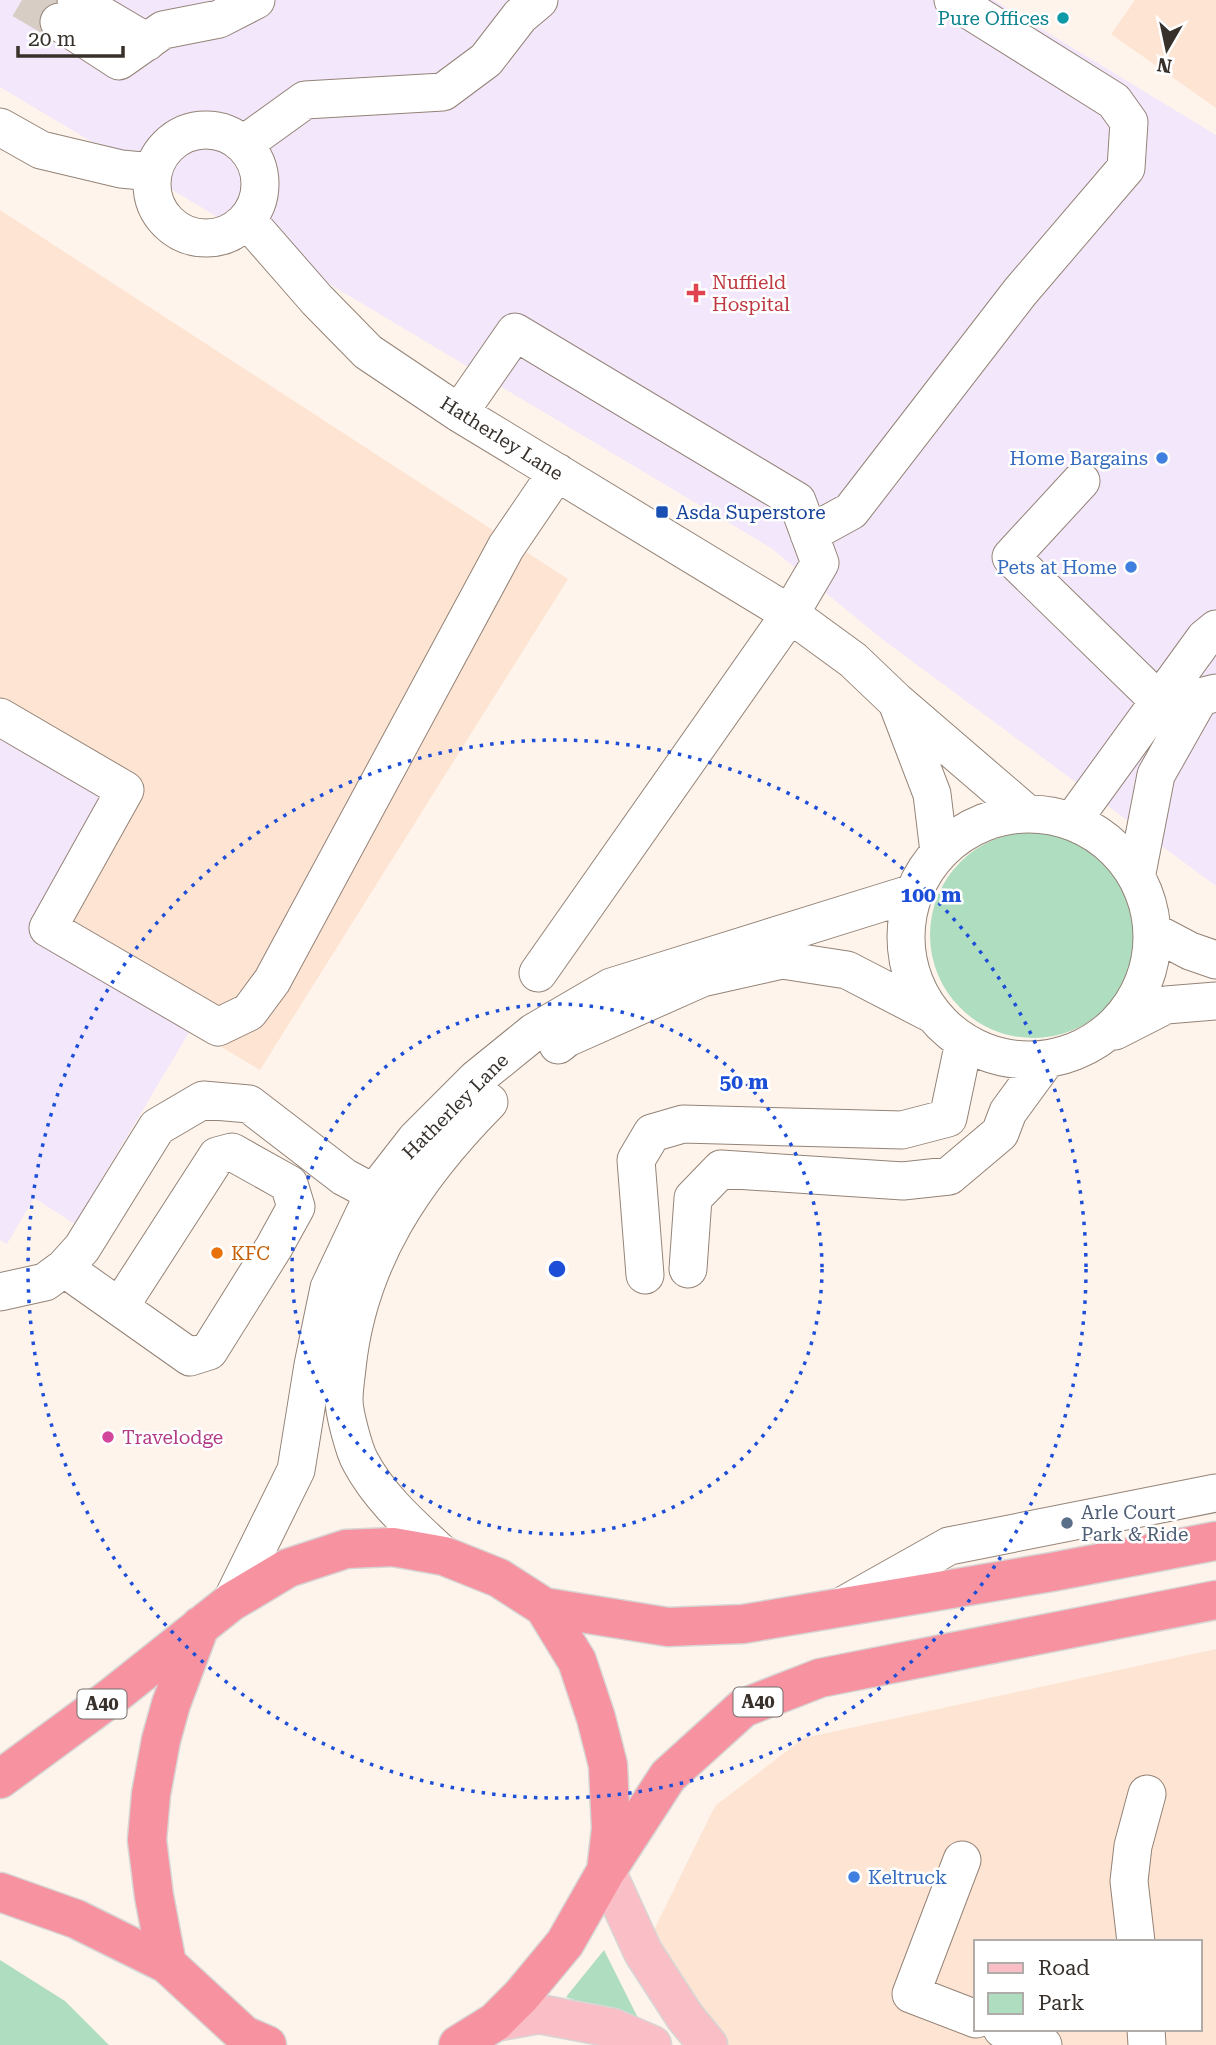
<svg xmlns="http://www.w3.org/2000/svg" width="1216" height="2045" viewBox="0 0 1216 2045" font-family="'Roboto Serif',serif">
<rect width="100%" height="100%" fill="#fff4eb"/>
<path fill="#f3e7fb" d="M 0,0 L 994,0 L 1216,135 L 1216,886 L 882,639 L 771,548 L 0,87 Z
M 0,739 L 107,801 L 191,1029 L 75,1224 L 34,1198 L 7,1244 L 0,1240 Z"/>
<path fill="#fee4d2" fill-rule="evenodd" d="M 1135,0 L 1216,0 L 1216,108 L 1111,34 Z
M 0,210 L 568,579 L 260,1070 L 33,935 L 121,777 L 0,702 Z
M 1216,1649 L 1216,2045 L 708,2045 L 643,1952 L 715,1806 L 804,1738 ZM 976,1942 L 1200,1942 L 1200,2029 L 976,2029 Z"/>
<path fill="#aeddc0" d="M930 935a103 103 0 1 1 206 0a103 103 0 1 1-206 0Z
M 604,1950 L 641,2024 L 566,1997 Z
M 0,1960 L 65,2001 L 109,2045 L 0,2045 Z"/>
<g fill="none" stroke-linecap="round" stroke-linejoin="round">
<path stroke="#d7cdc5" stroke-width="37" stroke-dasharray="37 18" stroke-linecap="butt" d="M 22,0 L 59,22"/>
<defs>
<path id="minor" d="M 76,0 L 147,42
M 59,22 L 119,61 L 163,30 L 219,19 L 256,0
M 0,127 L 41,150 L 121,169 L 153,172
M152 184a54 54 0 1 1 108 0a54 54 0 1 1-108 0Z
M 244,144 L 305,100 L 443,92 L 486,60 L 520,16 L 539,0
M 248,221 L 317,300 L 368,352 L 459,413 L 790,614 L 853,660 L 896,701 L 1025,812
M 459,413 L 515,332 L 797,501 L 820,563 L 790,614 L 538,973
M 1081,481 L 1011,557 L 1159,701
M 809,534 L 851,511 L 1020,292 L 1126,168 L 1129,122 L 1114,101 L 953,0
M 898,705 L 932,794 L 939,852
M 0,717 L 125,790 L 48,928 L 218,1027 L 249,1012 L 272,981 L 506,547 L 557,472
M906 937a123 123 0 1 1 246 0a123 123 0 1 1-246 0Z
M 1073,820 L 1205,638 L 1216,629
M 1137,873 L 1156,775 L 1200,697 L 1216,693
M 1154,932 L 1190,951 L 1216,960
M 1115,1031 L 1166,1005 L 1216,1001
M 558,1045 L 567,1038 L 702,978 L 782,960 L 847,970 L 934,1015
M 64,1268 L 190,1357 L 209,1351 L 274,1247 L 296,1207 L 289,1184 L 232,1152 L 217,1156 L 130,1291 L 122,1307
M 688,1269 L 693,1198 L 721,1169 L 903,1181 L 949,1176 L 1000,1133 L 1008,1112 L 1046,1060
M 645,1275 L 636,1160 L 652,1133 L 683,1124 L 902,1130 L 948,1118 L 964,1042
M 0,1292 L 45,1282 L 64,1268 L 82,1248 L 157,1127 L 203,1100 L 249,1104 L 344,1177 L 374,1193
M 444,1556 C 413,1527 380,1499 360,1461 C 354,1450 344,1413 344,1400 C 344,1389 346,1378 347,1368 C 358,1260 415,1177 489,1102
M 231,1602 L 296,1470 L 313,1365 L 329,1288 L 374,1193 L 416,1139 L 476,1079 L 534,1032 L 611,987 L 913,893
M 844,1605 L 949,1546 L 1216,1493
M 962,1860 L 911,1994 L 976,2019
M 1136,1942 L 1129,1881 L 1133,1846 L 1147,1794
M 1002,2029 L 1043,2045
M 1146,2029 L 1147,2045"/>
<path id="major" d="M 606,1871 L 643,1952 L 685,2017 L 708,2045
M 495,2022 L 539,2014 L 613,2028 L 652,2045"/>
<path id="highway" d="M 544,1607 L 668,1627 L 743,1624 L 1052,1572 L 1216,1541
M 200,1626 L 171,1704 L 161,1740 L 151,1794 L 147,1840 L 154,1896 L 167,1964 L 244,2035 L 267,2045
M 0,1779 L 109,1699 L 231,1602 L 288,1568 L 346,1549 L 393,1547 L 444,1556 L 499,1578 L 544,1607 L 577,1661 L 596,1718 L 608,1765 L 611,1829 L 606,1871 L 565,1943 L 521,1996 L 495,2022 L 458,2045
M 609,1867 L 668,1776 L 743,1708 L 820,1678 L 1216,1600
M 0,1892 L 76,1919 L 167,1964"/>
</defs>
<use href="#minor" stroke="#948377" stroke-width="39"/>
<use href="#major" stroke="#d7d6d5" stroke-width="41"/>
<use href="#highway" stroke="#d7d6d5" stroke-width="41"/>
<use href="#minor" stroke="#fff" stroke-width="37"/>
<use href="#major" stroke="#fabec7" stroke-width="38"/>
<use href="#highway" stroke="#f792a1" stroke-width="38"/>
</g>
<g fill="none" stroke="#1d4ed8" stroke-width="3.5" stroke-dasharray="3.5 7">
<circle cx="557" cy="1269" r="265"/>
<circle cx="557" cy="1269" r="529"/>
</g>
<circle fill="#0f9aa8" stroke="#fff" stroke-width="2.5" cx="1063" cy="18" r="7"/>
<path fill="#e0444e" stroke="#fff" stroke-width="2.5" d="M692.5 282.5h7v7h7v7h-7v7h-7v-7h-7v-7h7z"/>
<g fill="#3f7fe0" stroke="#fff" stroke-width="2.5">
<circle cx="1162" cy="458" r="7"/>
<circle cx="1131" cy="567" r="7"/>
<circle cx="854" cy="1877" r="7"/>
</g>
<rect fill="#1a4fb4" stroke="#fff" stroke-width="2.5" x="655" y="505" width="14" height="14" rx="3.5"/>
<circle fill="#e8710a" stroke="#fff" stroke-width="2.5" cx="217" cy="1253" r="7"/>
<circle fill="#d1479c" stroke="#fff" stroke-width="2.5" cx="108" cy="1437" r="7"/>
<circle fill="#5c6f8a" stroke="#fff" stroke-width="2.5" cx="1067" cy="1523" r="7"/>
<g text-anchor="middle" stroke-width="5" stroke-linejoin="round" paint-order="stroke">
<g fill="#fff" stroke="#736e6b" stroke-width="2">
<rect x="733.5" y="1687.5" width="49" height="29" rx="5"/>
<rect x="77.5" y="1689.5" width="49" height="29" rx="5"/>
</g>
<g font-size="18" font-weight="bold" fill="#37302b">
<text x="758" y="1708">A40</text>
<text x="102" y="1710">A40</text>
</g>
<g font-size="19" fill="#0d838f" stroke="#fff" text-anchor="end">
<text x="1049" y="25">Pure Offices</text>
</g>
<g font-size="19" fill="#be3a42" stroke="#fff" text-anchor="start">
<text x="712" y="289">Nuffield<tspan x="712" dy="22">Hospital</tspan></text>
</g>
<g font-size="19" fill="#37302b" stroke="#fff">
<text transform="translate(502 438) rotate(32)" y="7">Hatherley Lane</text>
<text transform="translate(455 1106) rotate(-45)" y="7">Hatherley Lane</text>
</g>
<g font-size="19" fill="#366cbe" stroke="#fff" text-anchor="end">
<text x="1148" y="465">Home Bargains</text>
<text x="1117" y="574">Pets at Home</text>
<text x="868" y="1884" text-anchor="start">Keltruck</text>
</g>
<g font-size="19" fill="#164399" stroke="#fff" text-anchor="start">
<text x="676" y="519">Asda Superstore</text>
</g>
<g font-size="19" fill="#c56008" stroke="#fff" text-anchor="start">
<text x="231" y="1260">KFC</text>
</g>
<g font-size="19" fill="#b23c85" stroke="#fff" text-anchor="start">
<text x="122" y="1444">Travelodge</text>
</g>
<g font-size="19" fill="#4e5e75" stroke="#fff" text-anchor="start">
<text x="1081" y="1519">Arle Court<tspan x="1081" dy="22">Park &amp; Ride</tspan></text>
</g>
</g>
<circle cx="557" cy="1269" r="10" fill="#1d4ed8" stroke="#fff" stroke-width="3.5"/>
<g font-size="21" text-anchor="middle" font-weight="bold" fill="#1d4ed8" stroke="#fff" stroke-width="5" stroke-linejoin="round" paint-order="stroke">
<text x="931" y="902">100 m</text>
<text x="744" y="1089">50 m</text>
</g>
<rect x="974" y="1940" width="228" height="91" fill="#ffffff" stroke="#afacaa" stroke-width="2"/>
<rect x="988" y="1963" width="35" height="10" fill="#fabec7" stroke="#afacaa" stroke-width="2"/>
<text x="1038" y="1975" font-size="21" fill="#37302b">Road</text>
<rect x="988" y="1993" width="35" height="21" fill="#aeddc0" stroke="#afacaa" stroke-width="2"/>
<text x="1038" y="2010" font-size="21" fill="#37302b">Park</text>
<g transform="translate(1167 49) rotate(189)" stroke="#ffffff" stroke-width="5" paint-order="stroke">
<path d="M0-5L12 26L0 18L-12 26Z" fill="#37302b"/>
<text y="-10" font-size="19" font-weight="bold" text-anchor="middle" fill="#37302b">N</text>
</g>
<path d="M18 46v10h105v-10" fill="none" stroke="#37302b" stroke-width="3.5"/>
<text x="28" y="46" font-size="21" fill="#37302b" stroke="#ffffff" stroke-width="5" paint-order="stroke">20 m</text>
</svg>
